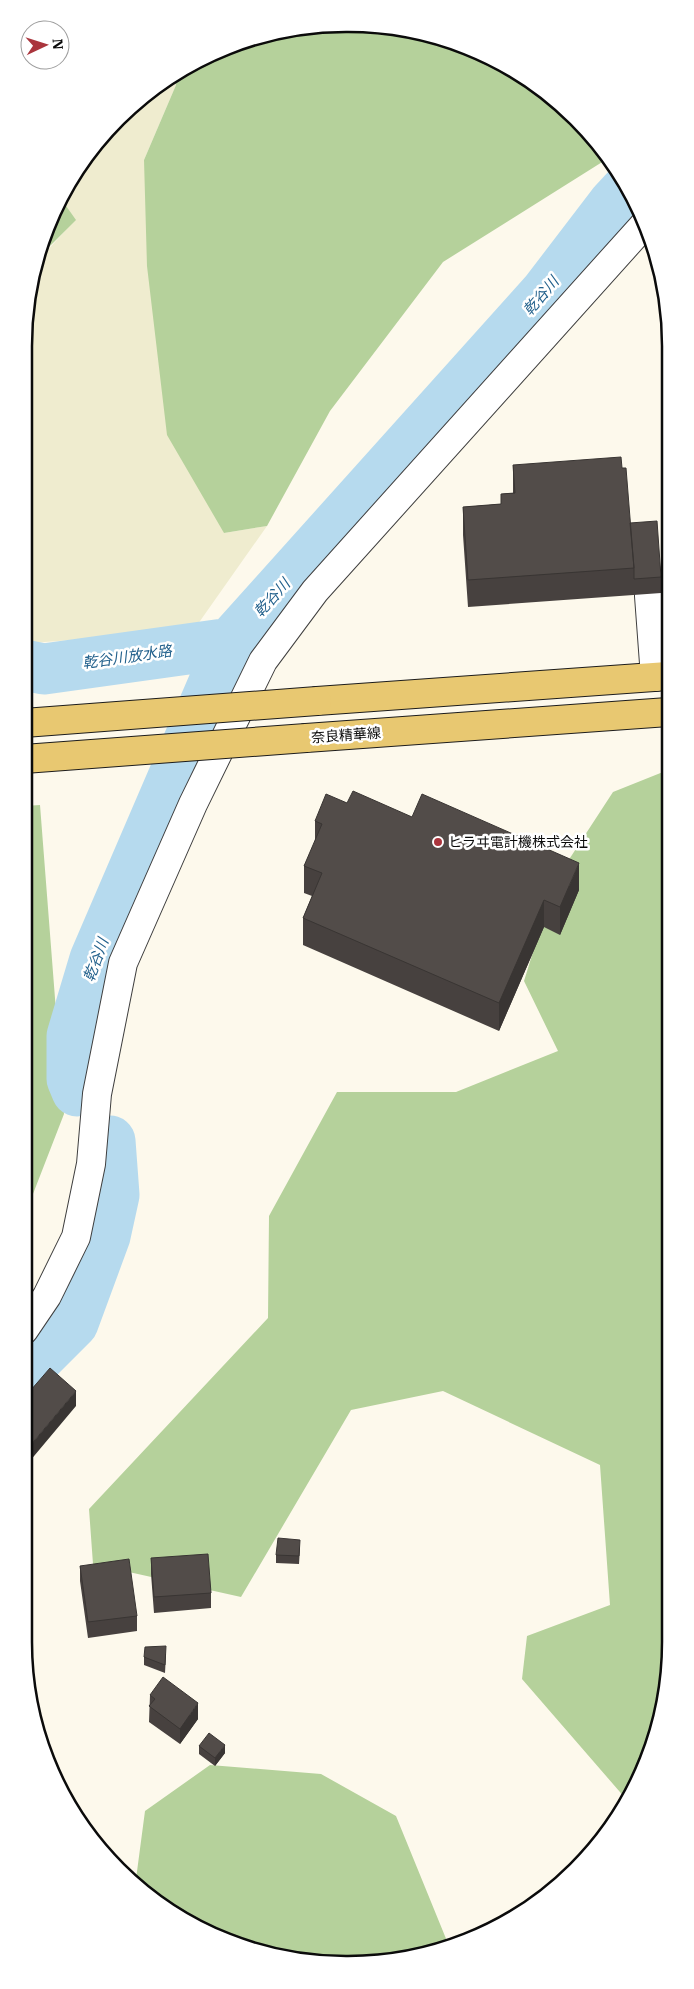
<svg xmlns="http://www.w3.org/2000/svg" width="694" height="1989" viewBox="0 0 694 1989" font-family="'IBM Plex Serif','Noto Sans JP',serif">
<rect width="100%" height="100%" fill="#fdf9ec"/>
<path fill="#efeccf" d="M 174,77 L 176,85 L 144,160 L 224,533 L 267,526 L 193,631 L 31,643 L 32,500 L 24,488 L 24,347 L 35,264 L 75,220 L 64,203 L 90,150 Z"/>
<path fill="#b5d19b" d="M 305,27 L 430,35 L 509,67 L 590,134 L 607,159 L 443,262 L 330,411 L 267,526 L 224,533 L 167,435 L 147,266 L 144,160 L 176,85 L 174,77 L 185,67 Z
M 64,203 L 76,220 L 36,260 Z
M 24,488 L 32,500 L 31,643 L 24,646 Z
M 668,770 L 670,1642 L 659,1725 L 626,1799 L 522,1679 L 527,1636 L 610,1605 L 600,1465 L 443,1391 L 351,1410 L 241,1597 L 93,1564 L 89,1509 L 268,1318 L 269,1216 L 337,1092 L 456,1092 L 558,1051 L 524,981 L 555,881 L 613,792 Z
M 40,805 L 64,1114 L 26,1212 L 24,1214 L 24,806 Z
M 210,1765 L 321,1774 L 396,1816 L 449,1946 L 430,1954 L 305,1963 L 204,1932 L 136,1879 L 145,1811 Z"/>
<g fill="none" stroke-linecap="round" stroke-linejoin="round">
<path stroke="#b6daee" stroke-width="51" d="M 24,665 L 44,669 L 231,643
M 77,1091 L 72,1079 L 72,1036 L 95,959 L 231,643 L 546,292 L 614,203 L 627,189
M 24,1372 L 73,1323 L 105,1236 L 114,1195 L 110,1141"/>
<path stroke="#d9d5ca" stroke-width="28" stroke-dasharray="28 14" stroke-linecap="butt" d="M 649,592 L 647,567 L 666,566"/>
<defs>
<path id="minor" d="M 649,596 L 655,677
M 24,1330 L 47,1296 L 76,1237 L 91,1164 L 97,1094 L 123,963 L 193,804 L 263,661 L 315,591 L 643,226"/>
<path id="major" d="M 317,701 L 668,676
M 306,738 L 668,712"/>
</defs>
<use href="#minor" stroke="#3e3e3e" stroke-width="30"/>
<use href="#major" stroke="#1c1c1c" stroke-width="30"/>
<use href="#minor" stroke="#fff" stroke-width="28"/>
<use href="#major" stroke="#e8c871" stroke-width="28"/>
<defs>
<path id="major-bridge" d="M 24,723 L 317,701
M 24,759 L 306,738"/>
</defs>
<use href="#major-bridge" stroke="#1c1c1c" stroke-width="30" stroke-linecap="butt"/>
<use href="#major-bridge" stroke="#e8c871" stroke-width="28"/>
</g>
<path fill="#47413f" d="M 513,465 L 622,468 L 630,523 L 661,577 L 661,593 L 468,607 L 463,535 L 463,507 L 501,504 L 501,494 L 513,493 Z
M 347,803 L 579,890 L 560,935 L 544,927 L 499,1031 L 303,945 L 303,918 L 312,896 L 304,893 L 304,866 L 315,842 L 315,821 Z
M 300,1548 L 299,1564 L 276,1563 L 276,1555 Z
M 151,1558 L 211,1593 L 211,1608 L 154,1613 L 151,1574 Z
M 80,1566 L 137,1616 L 137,1631 L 88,1638 L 80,1581 Z
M 166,1654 L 165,1673 L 144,1665 L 144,1657 Z
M 150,1695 L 198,1719 L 180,1744 L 149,1722 Z
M 199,1746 L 225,1753 L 215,1766 L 199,1754 Z"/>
<path fill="#393533" d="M 579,863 L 579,890 L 560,935 L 560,907 Z
M 544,900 L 544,927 L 499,1031 L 499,1003 Z
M 76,1391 L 76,1406 L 24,1468 L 24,1453 Z
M 198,1703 L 198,1719 L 180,1744 L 180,1729 Z
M 225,1745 L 225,1753 L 215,1766 L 215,1758 Z"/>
<path fill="#524c49" stroke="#393533" d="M 621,457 L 622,468 L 626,468 L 634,568 L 468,580 L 463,507 L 501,504 L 501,494 L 515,493 L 513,465 Z
M 657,521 L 661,577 L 634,579 L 634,568 L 630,523 Z
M 353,791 L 412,817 L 422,794 L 579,863 L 560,907 L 544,900 L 499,1003 L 303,918 L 322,873 L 304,866 L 322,824 L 315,821 L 326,794 L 347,803 Z
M 50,1368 L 76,1391 L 24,1453 L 24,1398 Z
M 278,1538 L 300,1540 L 299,1556 L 276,1555 Z
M 208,1554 L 211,1593 L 154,1597 L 151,1558 Z
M 129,1559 L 137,1616 L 88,1622 L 80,1566 Z
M 166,1646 L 165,1665 L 144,1657 L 145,1647 Z
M 163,1677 L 198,1703 L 180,1729 L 149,1706 L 155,1699 L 150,1695 Z
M 209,1733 L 225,1745 L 215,1758 L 199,1746 Z"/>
<circle fill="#aa353d" stroke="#fff" stroke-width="2" cx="438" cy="842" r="5"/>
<g text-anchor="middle" stroke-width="5" stroke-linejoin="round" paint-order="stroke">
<g font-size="14" fill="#0b0b0b" stroke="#fff">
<text transform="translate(346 735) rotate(-4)" y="5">奈良精華線</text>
</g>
<g font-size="14" fill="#0b0b0b" stroke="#fff" text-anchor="start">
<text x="448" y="847">ヒラヰ電計機株式会社</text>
</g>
<g font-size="15" font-style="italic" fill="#24628d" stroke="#fff">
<text transform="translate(541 296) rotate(-50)" y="5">乾谷川</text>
<text transform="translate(272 598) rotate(-48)" y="5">乾谷川</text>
<text transform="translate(127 657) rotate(-8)" y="5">乾谷川放水路</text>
<text transform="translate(96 960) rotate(-70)" y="5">乾谷川</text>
</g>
</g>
<path d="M0 0H694V1989H0ZM346 32H348A314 314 0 0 1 662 346V1642A314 314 0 0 1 348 1956H346A314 314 0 0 1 32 1642V346A314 314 0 0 1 346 32Z" fill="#fff" fill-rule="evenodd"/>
<path fill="none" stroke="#0b0b0b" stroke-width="2.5" d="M346 32H348A314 314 0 0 1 662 346V1642A314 314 0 0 1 348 1956H346A314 314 0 0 1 32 1642V346A314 314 0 0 1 346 32Z"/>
<g transform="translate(45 45) rotate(86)"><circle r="24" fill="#ffffff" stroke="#9d9d9d"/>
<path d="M0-4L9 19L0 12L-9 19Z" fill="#aa353d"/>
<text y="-8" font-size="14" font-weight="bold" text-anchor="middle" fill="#0b0b0b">N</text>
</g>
</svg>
